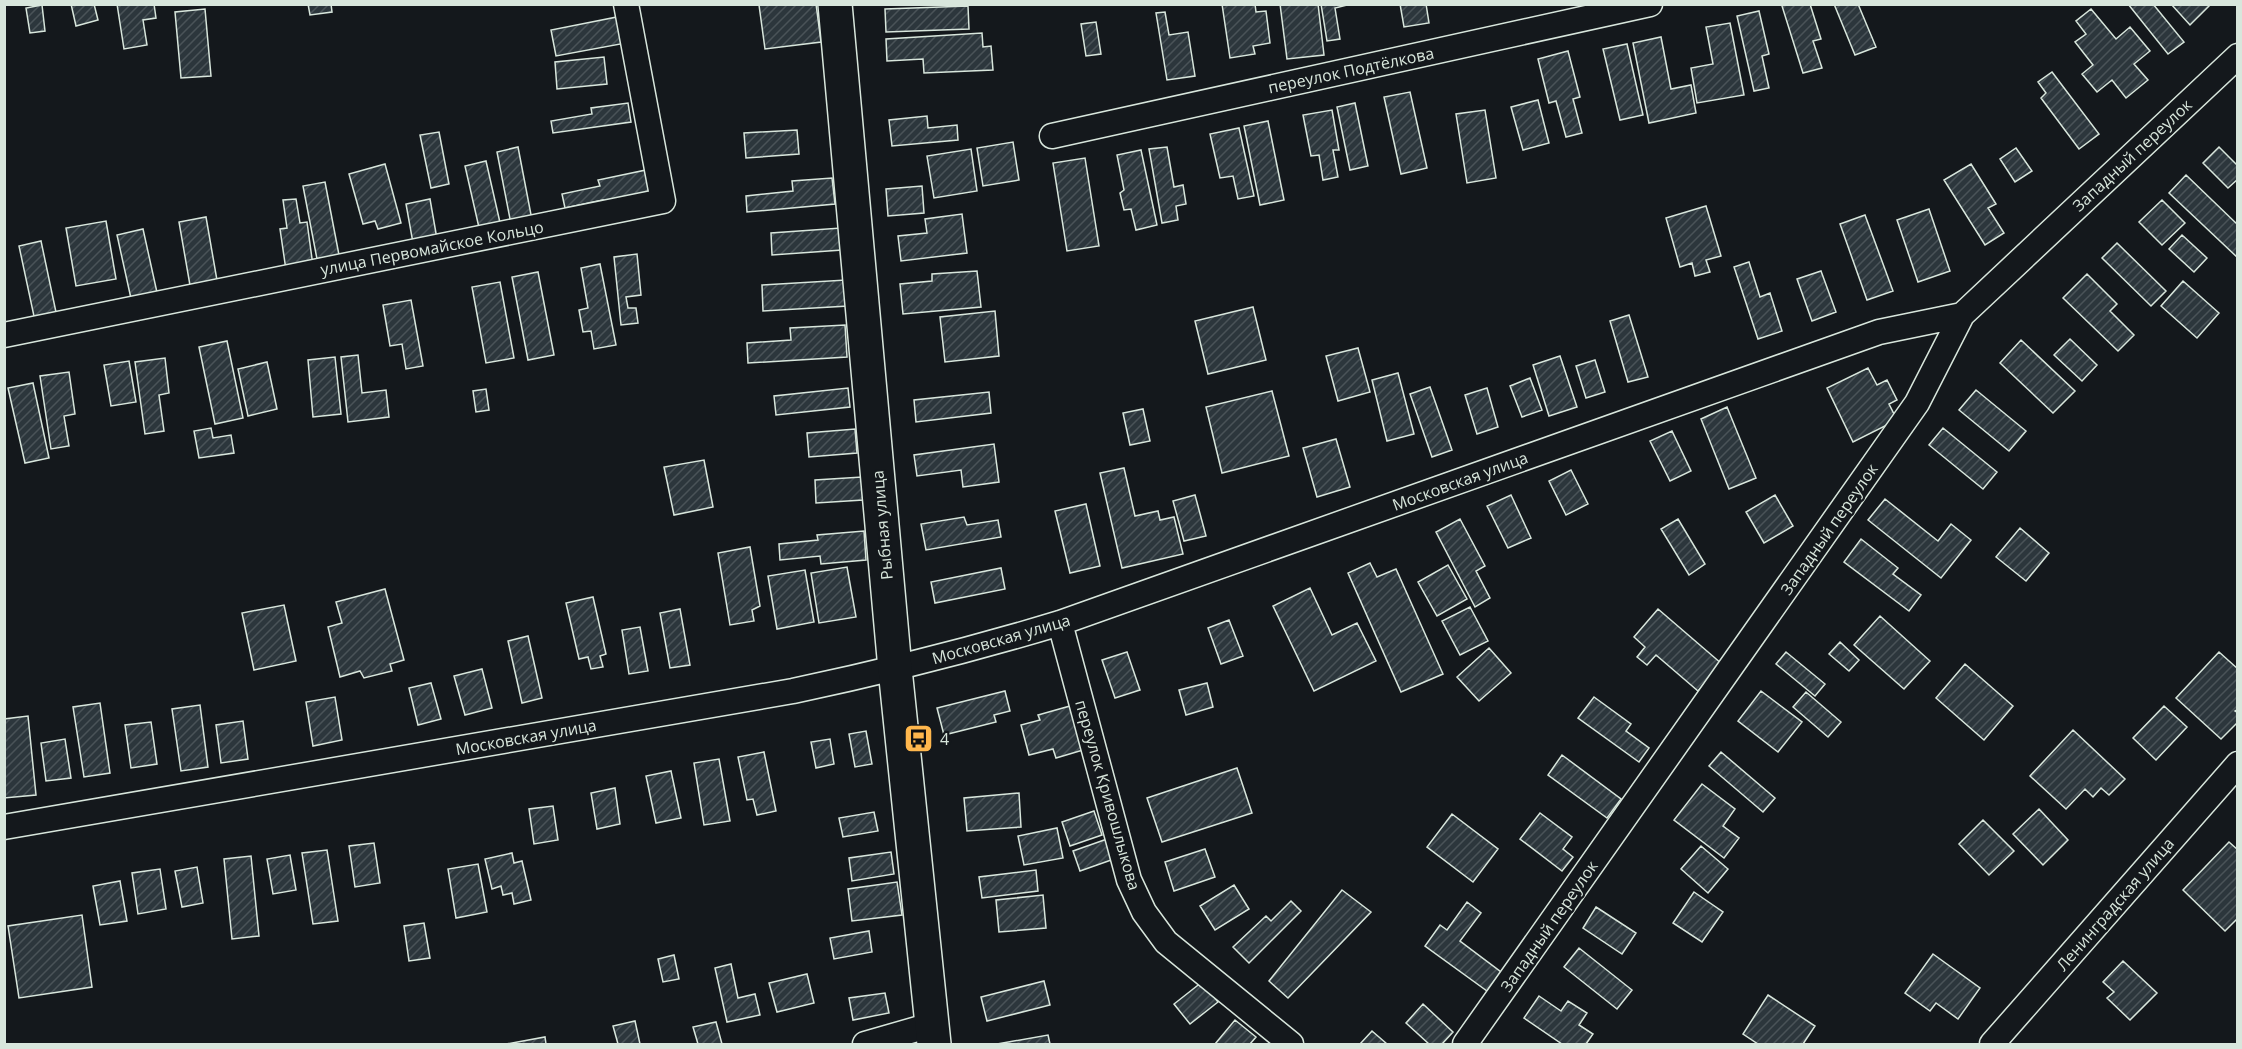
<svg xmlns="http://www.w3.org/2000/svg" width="2242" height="1049" viewBox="0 0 2242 1049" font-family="'Open Sans',sans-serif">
<defs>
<pattern id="building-hatch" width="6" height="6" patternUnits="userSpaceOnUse" patternTransform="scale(1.5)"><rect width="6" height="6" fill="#2c363c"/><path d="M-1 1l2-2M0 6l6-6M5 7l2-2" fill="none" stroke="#4a5358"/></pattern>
</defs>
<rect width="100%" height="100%" fill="#14181c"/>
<path fill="url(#building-hatch)" stroke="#d8e6dc" stroke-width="1.5" d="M 71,4 L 94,4 L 98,20 L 76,26 Z
M 117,4 L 154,4 L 156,18 L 143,20 L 147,45 L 124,49 Z
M 308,4 L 331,4 L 332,12 L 310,15 Z
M 816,4 L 821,42 L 765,49 L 759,5 Z
M 1222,4 L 1255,4 L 1256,12 L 1266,11 L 1270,43 L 1253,46 L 1255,54 L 1230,58 Z
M 1280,4 L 1318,4 L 1324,55 L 1287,59 Z
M 1321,4 L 1351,4 L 1335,8 L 1340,39 L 1327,41 Z
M 1400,4 L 1426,4 L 1429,23 L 1404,27 Z
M 1786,4 L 1810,4 L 1821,39 L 1813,41 L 1822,68 L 1803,73 L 1782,6 Z
M 1834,4 L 1858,4 L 1876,47 L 1855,55 Z
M 2128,4 L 2153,4 L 2184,42 L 2168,54 Z
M 2171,4 L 2211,4 L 2190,25 Z
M 42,5 L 45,31 L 30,33 L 26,8 Z
M 968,6 L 969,29 L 886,32 L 885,9 Z
M 205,9 L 211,76 L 181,78 L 175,12 Z
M 2091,9 L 2116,39 L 2130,27 L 2150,51 L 2134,64 L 2148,80 L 2126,98 L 2112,80 L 2097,92 L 2082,74 L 2093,65 L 2075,42 L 2086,34 L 2076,21 Z
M 1759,11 L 1769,54 L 1762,56 L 1769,88 L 1754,91 L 1737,16 Z
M 1165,12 L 1169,35 L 1188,32 L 1195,76 L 1167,80 L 1156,13 Z
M 622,16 L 626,43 L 556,56 L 551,30 Z
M 1096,22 L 1101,54 L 1086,56 L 1081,24 Z
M 1730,23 L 1744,95 L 1697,103 L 1691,68 L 1713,64 L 1706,27 Z
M 982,33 L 983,47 L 991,46 L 993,70 L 924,73 L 923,59 L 887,61 L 886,39 Z
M 1661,37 L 1671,89 L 1691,85 L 1696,113 L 1649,123 L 1633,43 Z
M 1627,44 L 1643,115 L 1620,120 L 1603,49 Z
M 1568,51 L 1580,97 L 1573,99 L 1582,133 L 1566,137 L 1556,101 L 1549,103 L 1538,59 Z
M 604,57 L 607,84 L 557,89 L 555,62 Z
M 2052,72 L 2099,134 L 2079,149 L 2041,98 L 2046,93 L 2038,82 Z
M 1410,92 L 1427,168 L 1401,174 L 1384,97 Z
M 1538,100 L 1549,143 L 1523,150 L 1511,107 Z
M 628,103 L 631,122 L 553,133 L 551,121 L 592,114 L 591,108 Z
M 1355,103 L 1368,166 L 1350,170 L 1337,107 Z
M 1332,110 L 1339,150 L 1333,150 L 1338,177 L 1323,180 L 1319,155 L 1311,156 L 1303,115 Z
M 1485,110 L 1496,178 L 1467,183 L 1456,114 Z
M 927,116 L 928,128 L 957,125 L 958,140 L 892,146 L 889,120 Z
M 1268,121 L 1284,200 L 1260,205 L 1244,126 Z
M 1239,128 L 1254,196 L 1238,199 L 1233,176 L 1220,178 L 1210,134 Z
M 797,130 L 799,154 L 746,158 L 744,133 Z
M 439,132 L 449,184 L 431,188 L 420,135 Z
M 1013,142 L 1019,180 L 983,186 L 977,148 Z
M 518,147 L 532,220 L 511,224 L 497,152 Z
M 1167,147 L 1174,187 L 1183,185 L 1186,204 L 1176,206 L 1178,220 L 1162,223 L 1149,149 Z
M 2219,147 L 2238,166 L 2238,179 L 2228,188 L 2203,163 Z
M 2016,148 L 2032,171 L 2015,182 L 2000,159 Z
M 971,149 L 977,191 L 934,198 L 927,156 Z
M 1141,150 L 1157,225 L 1136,230 L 1131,209 L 1124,210 L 1120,193 L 1124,190 L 1117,155 Z
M 1085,158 L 1099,246 L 1067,251 L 1053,163 Z
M 486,161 L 501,227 L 480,232 L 465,166 Z
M 385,164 L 401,223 L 378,229 L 375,221 L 363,224 L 349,174 Z
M 1971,164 L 1996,204 L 1988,208 L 2004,233 L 1985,245 L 1944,180 Z
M 646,170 L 651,194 L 603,204 L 603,200 L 565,208 L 562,194 L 600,186 L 598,180 Z
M 2186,175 L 2238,225 L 2238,258 L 2169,193 Z
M 832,178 L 835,204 L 747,212 L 746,196 L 793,191 L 792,181 Z
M 325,182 L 339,255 L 317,259 L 303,186 Z
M 922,186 L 924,213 L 888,216 L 886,189 Z
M 296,199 L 300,223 L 307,222 L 313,266 L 286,270 L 280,229 L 287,228 L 283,200 Z
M 430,199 L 437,239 L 413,243 L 406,204 Z
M 2162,200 L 2185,223 L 2162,245 L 2139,222 Z
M 1706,206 L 1721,256 L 1706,260 L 1710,272 L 1695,276 L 1692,263 L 1680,267 L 1666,218 Z
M 1929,209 L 1950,271 L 1918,282 L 1897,220 Z
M 962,214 L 967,253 L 901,261 L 898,236 L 927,233 L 925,219 Z
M 1865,215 L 1893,291 L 1867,300 L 1840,224 Z
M 206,217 L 218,286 L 191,291 L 179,222 Z
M 106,221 L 116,279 L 76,286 L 66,228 Z
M 841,228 L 842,250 L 772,255 L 771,233 Z
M 143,229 L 158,297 L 132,303 L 117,235 Z
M 2182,235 L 2207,258 L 2194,272 L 2169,249 Z
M 41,241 L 57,317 L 35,321 L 19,246 Z
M 2117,243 L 2166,291 L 2151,306 L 2102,258 Z
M 637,254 L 641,295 L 626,297 L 628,308 L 636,308 L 638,323 L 621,325 L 614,257 Z
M 1749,262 L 1760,297 L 1770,293 L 1782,331 L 1758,339 L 1734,267 Z
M 600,264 L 616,345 L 594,349 L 591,331 L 583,332 L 579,310 L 588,308 L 581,268 Z
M 977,271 L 981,307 L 903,314 L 900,284 L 932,281 L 932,274 Z
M 1821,271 L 1836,312 L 1812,321 L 1797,279 Z
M 538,272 L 554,355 L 528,360 L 512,277 Z
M 2087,274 L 2117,304 L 2110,311 L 2134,335 L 2118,351 L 2063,298 Z
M 846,280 L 848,306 L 763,311 L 762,285 Z
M 2183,281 L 2219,313 L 2197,338 L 2161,306 Z
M 500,282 L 514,358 L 486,363 L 472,287 Z
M 411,300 L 423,366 L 406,369 L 402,344 L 390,346 L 383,305 Z
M 1253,307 L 1266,360 L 1208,374 L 1195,321 Z
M 995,311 L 999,356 L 945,362 L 940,317 Z
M 1629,315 L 1648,377 L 1628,382 L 1610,321 Z
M 845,325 L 847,357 L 748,363 L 747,343 L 791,340 L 790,328 Z
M 2070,339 L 2097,365 L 2082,381 L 2054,355 Z
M 2021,340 L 2075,391 L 2053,413 L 2000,363 Z
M 227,341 L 243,418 L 215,424 L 199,347 Z
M 1358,348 L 1370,392 L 1338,401 L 1326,356 Z
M 358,355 L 362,393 L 386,390 L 389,417 L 348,422 L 341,357 Z
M 1560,356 L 1577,407 L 1549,416 L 1533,365 Z
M 335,357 L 341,414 L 313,417 L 308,360 Z
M 165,358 L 169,393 L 159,395 L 164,431 L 145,434 L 135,362 Z
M 1595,360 L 1605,392 L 1586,398 L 1576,366 Z
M 129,361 L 136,402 L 111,406 L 104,365 Z
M 267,362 L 277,409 L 248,416 L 238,369 Z
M 1868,368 L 1877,385 L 1887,380 L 1897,400 L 1889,404 L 1897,420 L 1853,442 L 1827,388 Z
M 69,372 L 75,414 L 64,416 L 69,446 L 51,449 L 40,376 Z
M 1398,373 L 1414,434 L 1387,441 L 1372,380 Z
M 1530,378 L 1542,410 L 1522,417 L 1510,386 Z
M 33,383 L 49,458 L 25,463 L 8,388 Z
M 1430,387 L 1452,450 L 1432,457 L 1410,394 Z
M 848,388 L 850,407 L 776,415 L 774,396 Z
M 1487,388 L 1498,427 L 1477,434 L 1465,395 Z
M 486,389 L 489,410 L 476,412 L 473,391 Z
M 1976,390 L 2026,431 L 2009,451 L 1959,410 Z
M 1272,391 L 1289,456 L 1222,473 L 1206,407 Z
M 989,392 L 991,413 L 916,422 L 914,400 Z
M 1727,407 L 1756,478 L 1729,489 L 1701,419 Z
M 1143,409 L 1150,441 L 1130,445 L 1123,413 Z
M 211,428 L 213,438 L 231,435 L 234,453 L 199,458 L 194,431 Z
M 1943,428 L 1997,472 L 1983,489 L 1929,445 Z
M 855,429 L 857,453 L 809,457 L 807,433 Z
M 1672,431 L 1691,471 L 1670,481 L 1650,441 Z
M 1336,439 L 1350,487 L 1317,497 L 1303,448 Z
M 994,444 L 999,482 L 963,487 L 961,470 L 917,476 L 914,455 Z
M 704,460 L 713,507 L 674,515 L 664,467 Z
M 1124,468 L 1135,516 L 1158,511 L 1160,520 L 1174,517 L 1183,554 L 1122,568 L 1100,473 Z
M 1571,470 L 1588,504 L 1566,515 L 1549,481 Z
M 862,477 L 863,500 L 816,503 L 815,480 Z
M 1195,495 L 1206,536 L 1184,541 L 1173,501 Z
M 1511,495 L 1531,538 L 1508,548 L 1487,506 Z
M 1775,495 L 1793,526 L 1764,543 L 1746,512 Z
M 1885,499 L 1938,541 L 1951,524 L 1971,540 L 1941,578 L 1868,520 Z
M 1086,504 L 1100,566 L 1070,573 L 1055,511 Z
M 964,517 L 967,525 L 998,520 L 1001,537 L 926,550 L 921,524 Z
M 1460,519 L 1485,566 L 1476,571 L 1490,598 L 1475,607 L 1436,532 Z
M 1678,519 L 1705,564 L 1689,575 L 1661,529 Z
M 2020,528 L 2049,553 L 2026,581 L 1996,557 Z
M 864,531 L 866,560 L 821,564 L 820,556 L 780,560 L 779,544 L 818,540 L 817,535 Z
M 1861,539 L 1898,568 L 1893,574 L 1921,595 L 1909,611 L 1844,562 Z
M 750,547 L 760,606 L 752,610 L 754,621 L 730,625 L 718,553 Z
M 1370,563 L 1377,577 L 1396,569 L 1443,674 L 1401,692 L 1348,573 Z
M 1448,565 L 1467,599 L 1437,616 L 1418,582 Z
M 847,567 L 856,617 L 819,623 L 811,573 Z
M 1001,568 L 1005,589 L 935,603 L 931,582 Z
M 805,570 L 814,622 L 777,629 L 768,576 Z
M 1310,588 L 1332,635 L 1357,623 L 1376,661 L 1314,691 L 1273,606 Z
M 385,589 L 404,660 L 390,664 L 392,671 L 364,678 L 360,671 L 340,677 L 328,627 L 342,623 L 336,602 Z
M 593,597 L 606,654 L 600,656 L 603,667 L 591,669 L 588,657 L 579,659 L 566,603 Z
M 284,605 L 296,661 L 254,670 L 242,613 Z
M 1470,607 L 1488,641 L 1460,655 L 1442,621 Z
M 680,609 L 690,665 L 670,668 L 660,613 Z
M 1658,609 L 1722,664 L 1698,691 L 1656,655 L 1647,665 L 1637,657 L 1645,647 L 1634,637 Z
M 1880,616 L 1930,661 L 1904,689 L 1854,645 Z
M 1229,620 L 1243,656 L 1221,664 L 1208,628 Z
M 640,627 L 648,671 L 629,674 L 622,630 Z
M 528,636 L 542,698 L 522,703 L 508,641 Z
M 1840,642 L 1859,660 L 1849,671 L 1829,654 Z
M 1489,648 L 1511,673 L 1479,701 L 1457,677 Z
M 1127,652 L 1140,690 L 1115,698 L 1102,660 Z
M 1786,652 L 1825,684 L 1815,696 L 1776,664 Z
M 2219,652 L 2238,669 L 2238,709 L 2235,711 L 2238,713 L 2238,722 L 2221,739 L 2176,698 Z
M 1965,664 L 2013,706 L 1984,740 L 1936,698 Z
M 482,669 L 492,708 L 465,715 L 454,676 Z
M 431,683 L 441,719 L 418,725 L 409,688 Z
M 1207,683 L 1213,707 L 1186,715 L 1179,690 Z
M 1005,691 L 1010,711 L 994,715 L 996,722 L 944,735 L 937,708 Z
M 1761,691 L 1802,722 L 1778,752 L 1738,721 Z
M 1806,692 L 1841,722 L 1828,737 L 1793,707 Z
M 335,697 L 342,740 L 313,746 L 306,702 Z
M 1594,697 L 1631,724 L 1626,731 L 1649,748 L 1639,762 L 1578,718 Z
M 100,703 L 110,773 L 84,777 L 73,707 Z
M 200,705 L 208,767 L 181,771 L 172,709 Z
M 1070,706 L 1083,750 L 1056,758 L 1053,749 L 1029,755 L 1021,725 L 1040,720 L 1038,715 Z
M 2164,706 L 2187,727 L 2156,760 L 2133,738 Z
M 28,716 L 36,795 L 4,798 L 4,719 Z
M 243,721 L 248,759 L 221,763 L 216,725 Z
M 151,722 L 157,764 L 131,768 L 125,725 Z
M 2073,730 L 2125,779 L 2109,795 L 2101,788 L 2093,797 L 2085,789 L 2066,809 L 2030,776 Z
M 866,731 L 872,764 L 855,767 L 849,734 Z
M 65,739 L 71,778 L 46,781 L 41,743 Z
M 830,739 L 834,764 L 816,768 L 811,742 Z
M 764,752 L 776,811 L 757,815 L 753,799 L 747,800 L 738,757 Z
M 1721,752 L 1775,798 L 1763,812 L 1709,766 Z
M 1562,755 L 1621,799 L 1607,818 L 1548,775 Z
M 719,759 L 730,821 L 704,825 L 694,763 Z
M 1237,768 L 1252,813 L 1162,842 L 1147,798 Z
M 671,771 L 681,818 L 656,823 L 646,776 Z
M 1702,784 L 1735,809 L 1723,826 L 1739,838 L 1724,858 L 1674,820 Z
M 615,788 L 620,824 L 597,829 L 591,793 Z
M 1019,793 L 1021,827 L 967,831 L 964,798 Z
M 553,806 L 558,840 L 534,844 L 529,809 Z
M 2039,809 L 2068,840 L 2043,865 L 2013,834 Z
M 1094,811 L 1102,835 L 1070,846 L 1062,822 Z
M 874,812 L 878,831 L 843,837 L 839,818 Z
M 1540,813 L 1572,837 L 1563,849 L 1573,857 L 1562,871 L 1520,839 Z
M 1452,814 L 1498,849 L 1473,882 L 1427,847 Z
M 1983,820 L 2014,851 L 1989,875 L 1959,844 Z
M 1057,828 L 1063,858 L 1024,865 L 1018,836 Z
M 1107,839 L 1114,859 L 1080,871 L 1073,851 Z
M 2229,842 L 2238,850 L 2238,918 L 2225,931 L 2183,890 Z
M 374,843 L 380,883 L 355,887 L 349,846 Z
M 1701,846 L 1728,869 L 1708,893 L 1681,869 Z
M 1205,849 L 1215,877 L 1174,891 L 1165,862 Z
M 327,850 L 338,921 L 313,924 L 302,853 Z
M 891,852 L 894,874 L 852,881 L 849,858 Z
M 512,853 L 514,863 L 522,861 L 531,900 L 514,904 L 512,893 L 503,895 L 501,886 L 492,889 L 485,859 Z
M 290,855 L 296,890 L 273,894 L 267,859 Z
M 251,856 L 259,936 L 232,939 L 224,859 Z
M 478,864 L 487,912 L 456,918 L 448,869 Z
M 197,867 L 203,903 L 182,907 L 175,871 Z
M 160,869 L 166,909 L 138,914 L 132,873 Z
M 1036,870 L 1038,891 L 982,898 L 979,877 Z
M 120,881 L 127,921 L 100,925 L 93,886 Z
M 897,882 L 902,915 L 852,921 L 848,889 Z
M 1234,885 L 1249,909 L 1215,930 L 1200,906 Z
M 1342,890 L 1371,912 L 1288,998 L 1269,981 Z
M 1694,892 L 1723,912 L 1702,942 L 1673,923 Z
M 1043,895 L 1046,928 L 999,932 L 996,900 Z
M 1291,901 L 1301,911 L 1249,963 L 1233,947 L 1266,916 L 1271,921 Z
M 1467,902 L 1481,913 L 1460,941 L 1501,972 L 1487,991 L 1425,946 L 1440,925 L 1447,930 Z
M 1596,907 L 1636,933 L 1622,954 L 1583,928 Z
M 82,915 L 92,987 L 19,998 L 8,926 Z
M 424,923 L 430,958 L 409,961 L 404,926 Z
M 869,931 L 872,952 L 834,959 L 830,938 Z
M 1579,948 L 1632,990 L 1617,1009 L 1564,967 Z
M 1933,954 L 1980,988 L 1958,1019 L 1936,1003 L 1930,1011 L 1905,993 Z
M 674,955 L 679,979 L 663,982 L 658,959 Z
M 2123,961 L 2157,993 L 2130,1020 L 2107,998 L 2114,992 L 2103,982 Z
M 731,964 L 738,998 L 755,994 L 760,1015 L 727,1022 L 715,968 Z
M 807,974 L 814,1003 L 777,1012 L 769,983 Z
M 1044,981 L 1050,1005 L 987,1021 L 981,997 Z
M 1202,982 L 1218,1002 L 1190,1024 L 1174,1004 Z
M 885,993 L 889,1013 L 853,1020 L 849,998 Z
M 1768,995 L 1815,1026 L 1803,1044 L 1758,1044 L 1743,1034 Z
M 1539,996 L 1561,1011 L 1568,1001 L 1587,1013 L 1579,1025 L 1593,1034 L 1586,1044 L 1562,1044 L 1524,1018 Z
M 1423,1004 L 1453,1032 L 1442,1044 L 1429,1044 L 1406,1023 Z
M 1235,1020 L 1256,1037 L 1250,1044 L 1215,1044 Z
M 635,1021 L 640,1044 L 618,1044 L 613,1026 Z
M 716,1022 L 722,1044 L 698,1044 L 693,1027 Z
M 1372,1031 L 1387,1044 L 1360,1044 Z
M 1048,1035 L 1050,1044 L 997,1044 Z
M 545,1037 L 546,1044 L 506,1044 Z"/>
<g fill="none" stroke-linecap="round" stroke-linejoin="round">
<defs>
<path id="street" d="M 1052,136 L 1650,4
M 4,335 L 663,201 L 626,4
M 1060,623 L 1129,880 L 1144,912 L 1166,942 L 1291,1044
M 4,827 L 793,691 C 883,672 971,650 1060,623 L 1879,332 L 1962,315
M 865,1044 L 931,1025
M 1465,1044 L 1917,403 L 1962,315 L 2238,56
M 1992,1044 L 2238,764"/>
<path id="secondary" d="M 835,4 L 895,669 L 934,1044"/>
</defs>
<use href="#street" stroke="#d8e6dc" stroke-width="27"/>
<use href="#secondary" stroke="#d8e6dc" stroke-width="36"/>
<use href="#street" stroke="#14181c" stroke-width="24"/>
<use href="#secondary" stroke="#14181c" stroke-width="33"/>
</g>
<defs>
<symbol id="bus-square" viewBox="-11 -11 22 22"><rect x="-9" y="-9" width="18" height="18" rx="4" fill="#ffb74d" stroke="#14181c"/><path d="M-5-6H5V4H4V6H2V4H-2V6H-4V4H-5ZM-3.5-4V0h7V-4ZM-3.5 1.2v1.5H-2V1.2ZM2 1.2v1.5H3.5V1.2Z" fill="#111"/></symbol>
</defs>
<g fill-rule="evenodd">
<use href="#bus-square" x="902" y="722" width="33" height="33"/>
</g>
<g text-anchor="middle" stroke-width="4.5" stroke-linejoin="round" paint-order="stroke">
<g font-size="16" fill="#d8e6dc" stroke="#14181c">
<text transform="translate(1351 70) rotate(-12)" y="6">переулок Подтёлкова</text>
<text transform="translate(2132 155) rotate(-43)" y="6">Западный переулок</text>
<text transform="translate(432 248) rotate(-11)" y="6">улица Первомайское Кольцо</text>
<text transform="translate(1460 481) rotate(-20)" y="6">Московская улица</text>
<text transform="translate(882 525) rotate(-95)" y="6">Рыбная улица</text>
<text transform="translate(1829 529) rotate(-55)" y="6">Западный переулок</text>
<text transform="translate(1001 639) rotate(-16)" y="6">Московская улица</text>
<text transform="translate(526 737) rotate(-10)" y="6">Московская улица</text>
<text transform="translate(1108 795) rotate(74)" y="6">переулок Кривошлыкова</text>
<text transform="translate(2115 904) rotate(-49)" y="6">Ленинградская улица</text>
<text transform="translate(1549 926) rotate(-55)" y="6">Западный переулок</text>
</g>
<g font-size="16" fill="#d8e6dc" stroke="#14181c" text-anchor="start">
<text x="940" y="745">4</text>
</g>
</g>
<rect width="2242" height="1049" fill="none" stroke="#d8e6dc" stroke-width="12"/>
</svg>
